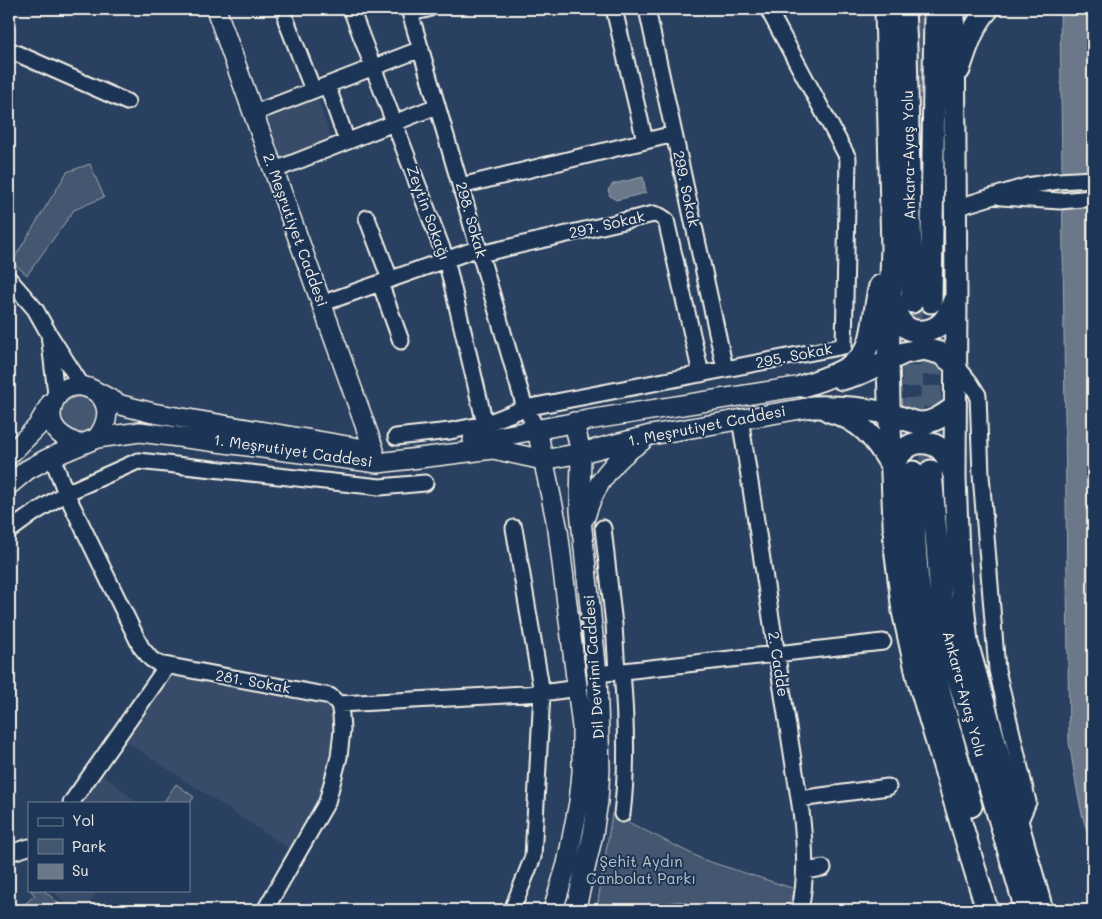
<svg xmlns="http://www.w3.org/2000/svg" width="1102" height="919" viewBox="0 0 1102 919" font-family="Mali,sans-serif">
<rect width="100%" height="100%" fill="#2a4060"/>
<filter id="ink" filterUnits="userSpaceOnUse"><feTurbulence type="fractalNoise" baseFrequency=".02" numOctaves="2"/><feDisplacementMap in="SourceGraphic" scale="10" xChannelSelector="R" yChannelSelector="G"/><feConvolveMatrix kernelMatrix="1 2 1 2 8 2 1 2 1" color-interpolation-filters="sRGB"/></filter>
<g filter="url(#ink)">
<path fill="#374c69" d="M 317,97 L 332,141 L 281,161 L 265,119 Z
M 179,673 L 325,700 L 332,708 L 335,719 L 331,765 L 321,803 L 293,851 L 123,740 L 170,675 Z
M 101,773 L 138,803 L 80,803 Z
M 51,890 L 99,890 L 84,910 L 74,910 Z"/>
<path fill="#445771" stroke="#9ca4ac" d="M 915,9 L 927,9 L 923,304 L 918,303 L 920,162 Z
M 90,164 L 104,197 L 74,210 L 27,275 L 12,262 L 67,172 Z
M61 415a18 18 0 1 1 36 0a18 18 0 1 1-36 0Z
M 176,784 L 194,797 L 189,804 L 163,803 Z
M 612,814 L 704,860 L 795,889 L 788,910 L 702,910 L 680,901 L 633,910 L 608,910 L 597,907 Z
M 30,890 L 43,890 L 67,910 L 18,910 L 35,895 Z"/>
<path fill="#6a788a" stroke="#a1a8b0" d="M 1060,9 L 1093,9 L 1093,846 C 1079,817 1075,774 1069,742 Z
M 643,177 L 646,193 L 616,200 L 610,196 L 608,190 L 613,184 Z"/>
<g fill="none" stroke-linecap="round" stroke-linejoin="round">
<path stroke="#485b74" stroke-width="21" stroke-dasharray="21 11" stroke-linecap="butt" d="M 912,302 L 913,472
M 931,471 L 931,302"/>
<defs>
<path id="minor" d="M 351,9 L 446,259 L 485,424
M 409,9 L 525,408 L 537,429
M 614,9 L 645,141
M 647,9 L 725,369
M 410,13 L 428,9
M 286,20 L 313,90
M 9,50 L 127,102
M 327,85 L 344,133
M 257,112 L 421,49
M 280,168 L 437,106
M 461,186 L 674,134
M 1001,197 L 1060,201 L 1093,198
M 955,208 L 1027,186 L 1058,181 L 1093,179
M 367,218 L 390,279
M 480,254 L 654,214 L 660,216 L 666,220 L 701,374
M 9,279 L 35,309 L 49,334
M 380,283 L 401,341
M 332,300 L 479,248
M 956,365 L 971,384 L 978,395 L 981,475 L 997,670 L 1028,802 L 1019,823
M 56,394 L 49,334 L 82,386
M 740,418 L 801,811 C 805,845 807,876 800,910
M 396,437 L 450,431 L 485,424 L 525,408 L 844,346 L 848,158 L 768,9
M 52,457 L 66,493 L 141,647 L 151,659 L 159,664 L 330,696 L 339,704 L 542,693 L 578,688
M 603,528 L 614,625 L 617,672
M 9,531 L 31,515 L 66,493 L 138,461 L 380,487 L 425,483
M 622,671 C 626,719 628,766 622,814
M 597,674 L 883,642
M 799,799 L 888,787
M 71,803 L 167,666
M 9,853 L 29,847
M 805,871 L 823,868
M 265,910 L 327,802 L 339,757 L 342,730 L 341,715 L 339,704
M 512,910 L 533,857 L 542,693 L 514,528"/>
<path id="major" d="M 216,9 L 374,450
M 95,391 L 121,405 L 153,413 L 359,448
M 537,429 L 558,530 L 582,727 L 582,773 L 579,802 L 567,864 L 553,910
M 97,438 L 140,432 L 378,463 L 493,449 L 543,460 L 581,453 L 651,435 L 812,407
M 473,440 L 492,438 L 588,420 L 803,386
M 9,455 L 37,427 L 51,403
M 9,485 L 27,470 L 47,459 L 97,438 C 134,388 54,363 51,414 C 50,431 66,439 80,445
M 585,517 C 594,485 614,459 642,441
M 574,910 L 578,899 L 593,834 L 598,801 L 600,769 L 597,674 L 580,510 L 581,453 L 574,422"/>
<path id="highway" d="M 886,9 L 892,248 L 888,361 L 889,401 L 895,547 L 903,611 L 918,679 L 987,910
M 904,9 L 906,48 L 912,302
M 954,9 L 956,295 L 955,478 L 958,554 L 967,643 L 1042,910
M 959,70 C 966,49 973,25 988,9
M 892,300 C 895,309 897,319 904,325 C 909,330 916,332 923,331 C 941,330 949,316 954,300
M 931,302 L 935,9
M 842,379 L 861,373 L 904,353 L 924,349 L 940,353 L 956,365
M 803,386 C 828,377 862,369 870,340 C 875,322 875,303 880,286
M 812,407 C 838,406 861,408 886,413 C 898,415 908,422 920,423 C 934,423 945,414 955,407
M 829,411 C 861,420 875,438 891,465
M 931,471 L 941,597 L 951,654 L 1026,910
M 913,472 C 914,515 914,559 921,602 C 932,671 952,739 971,806
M 892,473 C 894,466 896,457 902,452 C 913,439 934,440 944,453 C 949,460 951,467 954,475"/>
</defs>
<use href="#minor" stroke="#f4f1e8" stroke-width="19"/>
<use href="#major" stroke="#f4f1e8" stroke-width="22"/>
<use href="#highway" stroke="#f4f1e8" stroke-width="25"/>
<use href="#minor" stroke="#1d3557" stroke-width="15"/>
<use href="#major" stroke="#1d3557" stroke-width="19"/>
<use href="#highway" stroke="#1d3557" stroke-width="21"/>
</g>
</g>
<g text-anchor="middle" stroke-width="4" stroke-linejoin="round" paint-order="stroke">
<g font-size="15" fill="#f4f1e8" stroke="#1d3557">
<text transform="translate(909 155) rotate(-91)" y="5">Ankara-Ayaş Yolu</text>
<text transform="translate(686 189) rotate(78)" y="5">299. Sokak</text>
<text transform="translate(428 213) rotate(70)" y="5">Zeytin Sokağı</text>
<text transform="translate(471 220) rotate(74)" y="5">298. Sokak</text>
<text transform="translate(607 225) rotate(-13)" y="5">297. Sokak</text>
<text transform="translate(295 230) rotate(70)" y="5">2. Meşrutiyet Caddesi</text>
<text transform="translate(794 356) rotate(-11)" y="5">295. Sokak</text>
<text transform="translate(707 426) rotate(-11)" y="5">1. Meşrutiyet Caddesi</text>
<text transform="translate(293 451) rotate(8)" y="5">1. Meşrutiyet Caddesi</text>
<text transform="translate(778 664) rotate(81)" y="5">2. Cadde</text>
<text transform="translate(594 667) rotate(-94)" y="5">Dil Devrimi Caddesi</text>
<text transform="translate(253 682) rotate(10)" y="5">281. Sokak</text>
<text transform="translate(964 694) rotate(75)" y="5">Ankara-Ayaş Yolu</text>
</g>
<g font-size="15" fill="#bfc3c4" stroke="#1d3557">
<text x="641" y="867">Şehit Aydın<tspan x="641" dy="17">Canbolat Parkı</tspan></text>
</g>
</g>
<rect width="1102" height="919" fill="none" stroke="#1d3557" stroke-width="30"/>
<rect x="15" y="15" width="1072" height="889" fill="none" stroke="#f4f1e8" stroke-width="2" filter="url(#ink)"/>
<rect x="28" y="802" width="162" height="90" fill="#1d3557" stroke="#738091"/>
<rect x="38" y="818" width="25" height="8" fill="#1d3557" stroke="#738091"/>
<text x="72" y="826" font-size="15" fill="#f4f1e8">Yol</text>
<rect x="38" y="839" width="25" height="15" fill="#445771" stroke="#738091"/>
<text x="72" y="852" font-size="15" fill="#f4f1e8">Park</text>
<rect x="38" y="864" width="25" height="15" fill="#6a788a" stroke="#738091"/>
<text x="72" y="876" font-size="15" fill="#f4f1e8">Su</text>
</svg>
